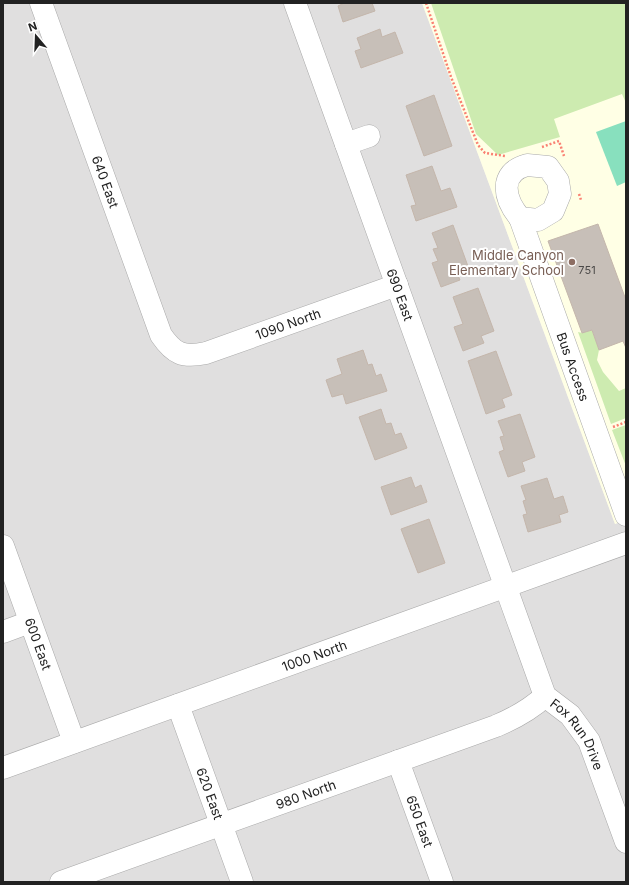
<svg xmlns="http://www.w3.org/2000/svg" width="629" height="885" viewBox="0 0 629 885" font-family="Inter,sans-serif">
<rect width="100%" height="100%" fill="#f2efe9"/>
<path fill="#e0dfdf" d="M 3,3 L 422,3 L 615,524 L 626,520 L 626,882 L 3,882 Z"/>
<path fill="#ffffe5" d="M 422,3 L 626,3 L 626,520 L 615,524 Z"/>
<path fill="#cdebb0" d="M 431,3 L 626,3 L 626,103 L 622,94 L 554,119 L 560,137 L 498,155 L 476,134 Z
M 592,330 L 599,350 L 597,360 L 603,372 L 619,391 L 626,388 L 626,418 L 611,424 L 578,332 L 582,333 Z
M 626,425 L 626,466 L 612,430 Z"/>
<path fill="#88e0be" d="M 626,121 L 626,182 L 617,186 L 596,132 Z"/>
<path fill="#c7bfb8" stroke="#c4b6ab" d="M 372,3 L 375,11 L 343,22 L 338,6 L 344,3 Z
M 380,29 L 382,37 L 395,32 L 403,53 L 361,68 L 355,51 L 361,49 L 357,38 Z
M 434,95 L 452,146 L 424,156 L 406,106 Z
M 432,166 L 441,191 L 450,188 L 457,207 L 416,221 L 411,206 L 416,205 L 406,175 Z
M 598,224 L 626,300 L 626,348 L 623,341 L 599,350 L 592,330 L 582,333 L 548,241 Z
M 453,225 L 469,269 L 457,273 L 460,280 L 441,287 L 432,263 L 438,261 L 433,249 L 438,248 L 432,233 Z
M 478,288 L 494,331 L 481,336 L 484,343 L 463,351 L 454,327 L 463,324 L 453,297 Z
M 363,350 L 368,365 L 372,364 L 376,376 L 381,374 L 387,391 L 346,404 L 343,394 L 332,397 L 326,380 L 342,374 L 337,359 Z
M 496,351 L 512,395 L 502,399 L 505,407 L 486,414 L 468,361 Z
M 381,409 L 386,424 L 391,423 L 395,435 L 401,433 L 407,448 L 375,460 L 359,417 Z
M 520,414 L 535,457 L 522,462 L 525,471 L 508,477 L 499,452 L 504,450 L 500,437 L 504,436 L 498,421 Z
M 411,477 L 415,488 L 421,485 L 427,502 L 391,515 L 381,487 Z
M 547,478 L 554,499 L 563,496 L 568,512 L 559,515 L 561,522 L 528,532 L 523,515 L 527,514 L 523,501 L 526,500 L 521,486 Z
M 429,519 L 445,563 L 418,573 L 401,529 Z"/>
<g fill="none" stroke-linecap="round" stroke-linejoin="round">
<defs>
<g id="minor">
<path id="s1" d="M 41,3 L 161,335 C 174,354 183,358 206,353 L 397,285"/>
<path id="s2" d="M 295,3 L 545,696 L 570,715 L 589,741 L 626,842"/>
<path d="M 346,144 L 369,136"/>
<path d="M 527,165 L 548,167 L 558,181 L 560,194 L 553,211 L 538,220 L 520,218 C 504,199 498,173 527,165 Z"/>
<path id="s3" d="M 520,218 L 626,515"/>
<path id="s4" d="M 3,546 L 74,742"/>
<path d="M 3,632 L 30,622"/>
<path id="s5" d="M 178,705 L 242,882"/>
<path id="s6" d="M 398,761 L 442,882"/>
<path id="s7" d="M 3,768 L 626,543"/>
<path id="s8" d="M 61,882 L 496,726 C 515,718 530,710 545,696"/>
</g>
</defs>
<use href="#minor" stroke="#a9a9a9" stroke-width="23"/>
<path stroke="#fa8072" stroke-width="2.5" stroke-dasharray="2 2" stroke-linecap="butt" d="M 426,3 L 451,77 L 478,145 L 485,153 L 505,156
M 542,147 L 559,141 L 564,156
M 579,194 L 581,200
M 613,427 L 626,422"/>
<use href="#minor" stroke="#fff" stroke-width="22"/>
</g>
<circle fill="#8d6e63" stroke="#fff" stroke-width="1.5" cx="572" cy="262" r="4"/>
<g text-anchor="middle" stroke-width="4" stroke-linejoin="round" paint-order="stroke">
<g font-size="11" fill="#4b4948">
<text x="587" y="274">751</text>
</g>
<g font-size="13" fill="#222" stroke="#fff">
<text dy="5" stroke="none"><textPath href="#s1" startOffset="190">640 East</textPath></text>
<text dy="5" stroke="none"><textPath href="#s2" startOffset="310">690 East</textPath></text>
<text dy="5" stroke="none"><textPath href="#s1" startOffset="493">1090 North</textPath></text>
<text dy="5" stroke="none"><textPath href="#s3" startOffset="158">Bus Access</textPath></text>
<text dy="5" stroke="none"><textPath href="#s4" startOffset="104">600 East</textPath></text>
<text dy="5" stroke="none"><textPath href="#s7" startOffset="331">1000 North</textPath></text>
<text dy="5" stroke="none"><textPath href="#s2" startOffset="788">Fox Run Drive</textPath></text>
<text dy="5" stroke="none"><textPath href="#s5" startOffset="94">620 East</textPath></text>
<text dy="5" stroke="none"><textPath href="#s8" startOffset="260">980 North</textPath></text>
<text dy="5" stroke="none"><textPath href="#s6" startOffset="64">650 East</textPath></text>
</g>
<g font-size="13" fill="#785e54" stroke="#fff" text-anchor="end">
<text x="564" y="260">Middle Canyon<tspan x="564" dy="15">Elementary School</tspan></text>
</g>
</g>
<rect width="629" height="885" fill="none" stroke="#222222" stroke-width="8"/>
<g transform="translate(36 36) rotate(341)" stroke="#ffffff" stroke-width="3" paint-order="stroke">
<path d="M0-3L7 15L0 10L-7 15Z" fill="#222222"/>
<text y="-6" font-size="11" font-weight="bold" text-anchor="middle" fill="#222222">N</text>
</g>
</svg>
